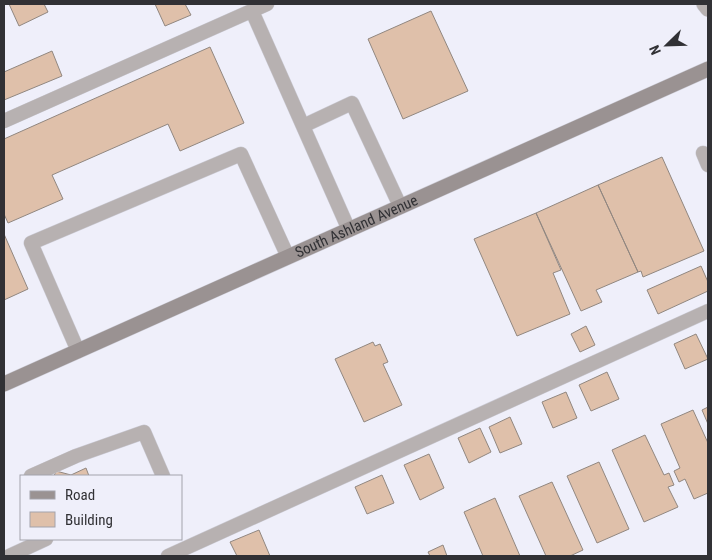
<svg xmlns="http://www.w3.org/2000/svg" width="712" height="560" viewBox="0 0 712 560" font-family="'Roboto Condensed',sans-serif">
<rect width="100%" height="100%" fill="#efeffa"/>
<path fill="#dfc0aa" stroke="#918780" d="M 9,4 L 44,4 L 48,12 L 19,26 Z
M 155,4 L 185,4 L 191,15 L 165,26 Z
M 431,11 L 468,91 L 403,119 L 368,39 Z
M 210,47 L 244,123 L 180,151 L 168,124 L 52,175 L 63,199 L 8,223 L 4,214 L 4,139 Z
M 52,51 L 62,76 L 4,100 L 4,72 Z
M 662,157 L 704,251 L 643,277 L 641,271 L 638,272 L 598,185 Z
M 598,185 L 638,272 L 596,290 L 602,302 L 581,311 L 536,213 Z
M 536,213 L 561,270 L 553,273 L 570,314 L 517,336 L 474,239 Z
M 4,234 L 28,289 L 4,300 Z
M 701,266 L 708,282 L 708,291 L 658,314 L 647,290 Z
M 586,326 L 595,345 L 580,352 L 571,334 Z
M 696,334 L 708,359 L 685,369 L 674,344 Z
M 373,342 L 375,346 L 380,344 L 388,362 L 383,364 L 402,405 L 364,422 L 335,359 Z
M 607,372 L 619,399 L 591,411 L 579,385 Z
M 566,392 L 577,418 L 553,428 L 542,402 Z
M 708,407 L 708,424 L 702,410 Z
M 693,410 L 708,443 L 708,493 L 694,499 L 685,479 L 679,482 L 674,471 L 680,468 L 661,424 Z
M 510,417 L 522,444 L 500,453 L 489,427 Z
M 480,428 L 491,452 L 469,463 L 458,438 Z
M 645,435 L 664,475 L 669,473 L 674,485 L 668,487 L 678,507 L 644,522 L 612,450 Z
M 429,454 L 444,488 L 420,500 L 404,465 Z
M 599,462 L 629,529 L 597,543 L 567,476 Z
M 86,468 L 89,476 L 54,476 L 56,471 L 71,475 Z
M 382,475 L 394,503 L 367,514 L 355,487 Z
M 552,482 L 583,550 L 570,556 L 546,556 L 519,496 Z
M 495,498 L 520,556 L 483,556 L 464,512 Z
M 259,530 L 270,556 L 237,556 L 230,542 Z
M 443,545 L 447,556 L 430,556 L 428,552 Z"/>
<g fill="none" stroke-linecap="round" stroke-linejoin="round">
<defs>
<path id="service" d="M 252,11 L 349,230
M 4,121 L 267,4
M 303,126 L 352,103 L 400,206
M 703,153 L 708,165
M 78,351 L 31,243 L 241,154 L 288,257
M 31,476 L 76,456 L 144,432 L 163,476
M 9,556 L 46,539
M 168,556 L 708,311"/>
<path id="minor" d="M 704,4 L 708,9"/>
<g id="secondary">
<path id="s1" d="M 4,384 L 708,69"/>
</g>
</defs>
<use href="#service" stroke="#cdcdd7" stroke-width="15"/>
<use href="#minor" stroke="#cdcdd7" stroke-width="16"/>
<use href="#secondary" stroke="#cdcdd7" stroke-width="16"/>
<use href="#service" stroke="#b7b1b1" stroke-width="14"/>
<use href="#minor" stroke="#b7b1b1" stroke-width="15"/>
<use href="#secondary" stroke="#9a9292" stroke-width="15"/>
</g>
<g text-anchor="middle" stroke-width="4.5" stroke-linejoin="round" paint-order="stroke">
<g font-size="15" fill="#313135" stroke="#efeffa">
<text dy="5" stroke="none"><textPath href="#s1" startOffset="386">South Ashland Avenue</textPath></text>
</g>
</g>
<rect width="712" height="560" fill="none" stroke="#313135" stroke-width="10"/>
<rect x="20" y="475" width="162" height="65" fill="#efeffa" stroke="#a3a3ab"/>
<rect x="30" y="491" width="25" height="8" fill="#9a9292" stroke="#a3a3ab"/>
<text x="65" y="500" font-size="15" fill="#313135">Road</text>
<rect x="30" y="512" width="25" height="15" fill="#dfc0aa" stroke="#a3a3ab"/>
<text x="65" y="525" font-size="15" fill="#313135">Building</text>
<g transform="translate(667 45) rotate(247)" stroke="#efeffa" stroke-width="4" paint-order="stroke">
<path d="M0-4L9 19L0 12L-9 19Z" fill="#313135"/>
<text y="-8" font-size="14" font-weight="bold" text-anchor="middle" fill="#313135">N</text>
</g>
</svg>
